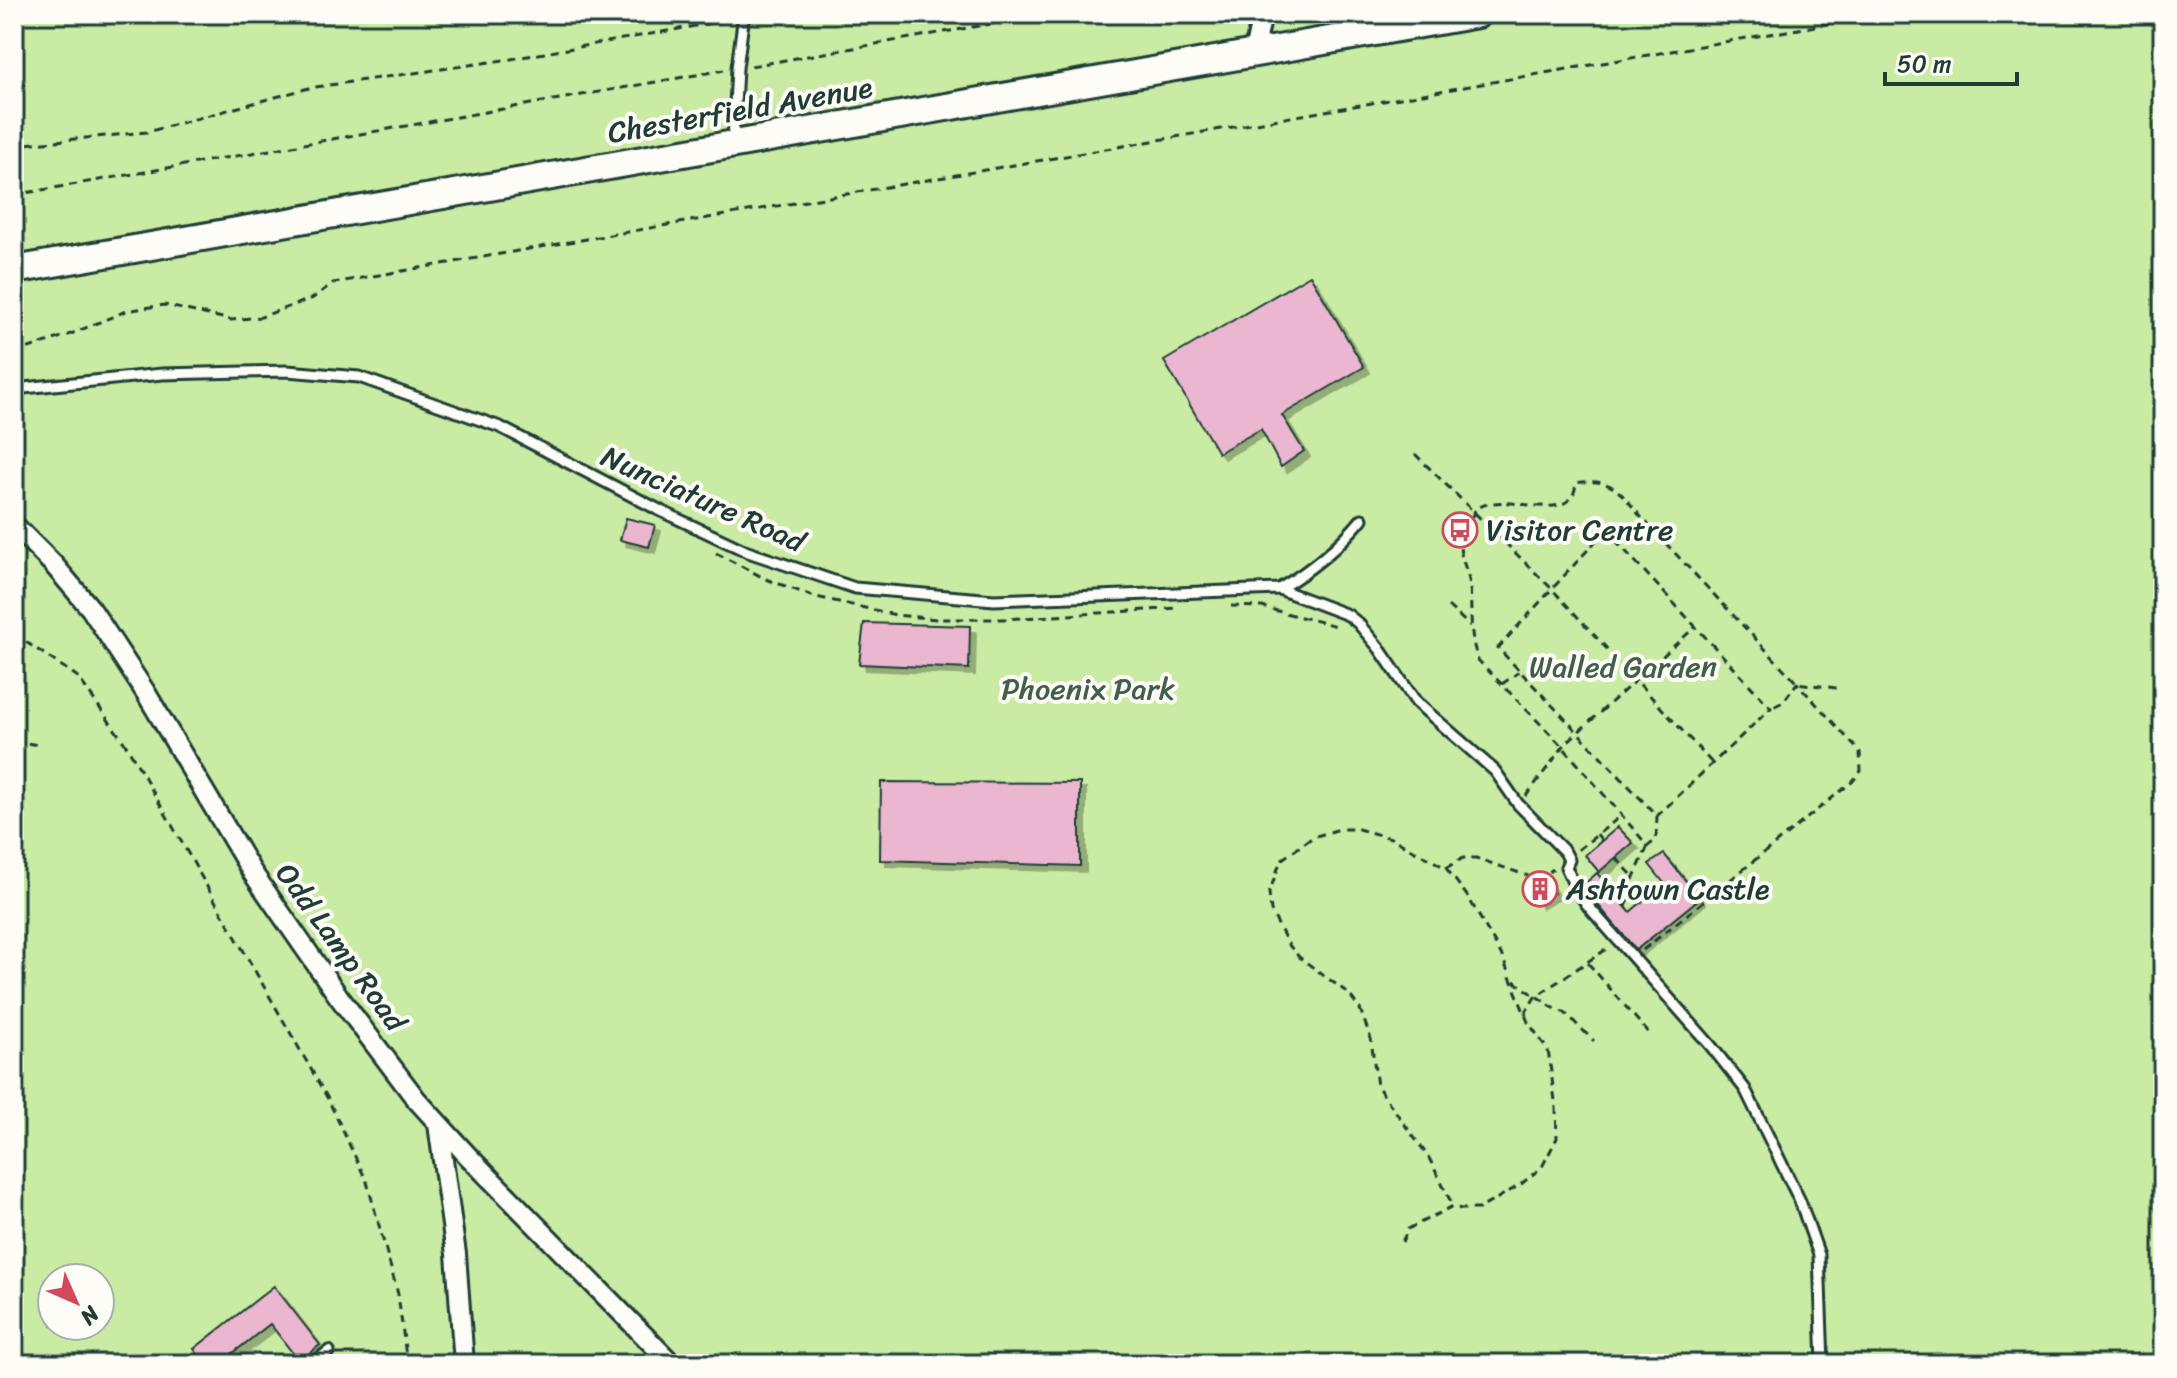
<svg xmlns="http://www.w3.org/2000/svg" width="2177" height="1378" viewBox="0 0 2177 1378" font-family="Sriracha,sans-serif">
<defs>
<filter id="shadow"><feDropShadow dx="6" dy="6" stdDeviation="0" flood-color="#0004"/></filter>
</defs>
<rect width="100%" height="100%" fill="#fdfcf7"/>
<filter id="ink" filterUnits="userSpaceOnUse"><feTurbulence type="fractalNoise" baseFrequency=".0125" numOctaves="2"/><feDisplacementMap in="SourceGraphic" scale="16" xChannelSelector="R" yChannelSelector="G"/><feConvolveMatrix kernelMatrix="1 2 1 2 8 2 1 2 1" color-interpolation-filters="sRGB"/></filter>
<g filter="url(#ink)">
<path fill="#caeba3" stroke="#74946c" stroke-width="2" fill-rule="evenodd" d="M 14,14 L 2163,14 L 2163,1364 L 14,1364 ZM 52,1278 L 100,1278 L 100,1326 L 52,1326 Z"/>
<path fill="#ebb6d0" stroke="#1f3d34" stroke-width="2" filter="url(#shadow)" d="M 1310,275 L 1364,367 L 1282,415 L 1304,451 L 1281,467 L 1261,429 L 1218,453 L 1164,361 Z
M 626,518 L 655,525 L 649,547 L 620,540 Z
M 864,623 L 970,626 L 969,669 L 859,664 Z
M 881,782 L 1080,783 L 1080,866 L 880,860 Z
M 1618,827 L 1633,843 L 1599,872 L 1585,855 Z
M 1664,854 L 1700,898 L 1636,950 L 1582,886 L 1597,873 L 1630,912 L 1664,883 L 1649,864 Z
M 1546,879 L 1554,893 L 1536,903 L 1526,885 L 1534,880 L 1537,884 Z
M 274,1286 L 320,1345 L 299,1361 L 270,1324 L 219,1364 L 206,1364 L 194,1349 Z"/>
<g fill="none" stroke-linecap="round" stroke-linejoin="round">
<defs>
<path id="lane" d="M 733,141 L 737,68 L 744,14
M 14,389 L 162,374 L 287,371 L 359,377 L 500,427 L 661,511 L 748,552 L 855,588 L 994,600 L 1279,589 C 1311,570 1338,548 1362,519
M 1279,589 L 1348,615 L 1358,623 L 1379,648 L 1416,702 L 1495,771 L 1518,804 L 1565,852 L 1569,860 L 1566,867 L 1575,887 L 1588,906 L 1711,1046 L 1745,1089 L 1800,1201 L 1819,1255 L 1823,1364
M 312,1364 L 329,1351"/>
<path id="street" d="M 1254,53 L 1262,14
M 14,525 L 53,564 L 91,609 L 146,693 L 252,872 L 339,997 L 416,1099 L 467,1155 L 672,1364
M 438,1124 L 456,1254 L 464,1364"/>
<path id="secondary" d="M 14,270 L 1478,14"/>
</defs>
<use href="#lane" stroke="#1f3d34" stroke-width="15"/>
<use href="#street" stroke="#1f3d34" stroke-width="24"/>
<use href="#secondary" stroke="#1f3d34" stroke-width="32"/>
<path stroke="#1f3d34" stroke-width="3" stroke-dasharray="8 6" stroke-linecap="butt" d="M 751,66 L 1047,14
M 14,145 L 147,132 L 309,88 L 511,59 L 729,20
M 14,195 L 724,70
M 14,353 L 71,334 L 126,311 L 164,305 L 231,320 L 261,317 L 313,298 L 333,283 L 1885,14
M 1415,454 L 1551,588 L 1713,764
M 1606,530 L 1771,708 L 1657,816 L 1498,648 Z
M 716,553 L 766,579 L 812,596 L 896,615 L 937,619 L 1005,619 L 1179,608
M 1231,606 L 1262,607 L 1340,627
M 1448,606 L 1470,626
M 14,634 L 78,677 L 128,748 L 328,1099 L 367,1182 L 398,1294 L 407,1364
M 1502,684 L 1519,672
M 14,741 L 39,745
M 1526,796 L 1566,743 L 1695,627
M 1657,816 L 1656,840 L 1648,846 L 1563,747 L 1478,660 C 1469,635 1472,613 1470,587 C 1469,571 1458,556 1460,539 C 1461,532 1465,529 1469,523 C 1471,520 1472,515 1474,512 C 1497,484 1572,532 1576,483 C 1611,477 1620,491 1641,517 L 1797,683 L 1836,688
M 1597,834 L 1602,841
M 1578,850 L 1622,815
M 1616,858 L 1634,877
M 1446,868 L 1463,858 L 1476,858 L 1534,878 L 1540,879 L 1553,869
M 1626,907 L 1634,877 L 1648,846
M 1643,950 L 1852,782 L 1861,771 L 1860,752 L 1797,683 L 1783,702 L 1771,708
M 1588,963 L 1652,1037
M 1514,981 L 1552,1007 L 1565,1013 L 1594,1041
M 1527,1015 L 1526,1012 L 1535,997 L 1608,948
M 1402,1242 L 1408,1229 L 1453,1206 L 1461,1209 L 1479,1209 L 1520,1185 L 1542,1167 L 1557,1138 L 1556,1108 L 1548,1050 L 1528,1022 L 1501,954 L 1468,897 L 1446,868 L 1391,838 L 1358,829 L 1340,829 L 1313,837 L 1281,860 L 1269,893 L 1271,911 L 1288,944 L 1299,957 L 1349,994 L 1360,1009 L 1371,1039 L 1377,1086 L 1429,1158 L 1453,1206"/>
<use href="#lane" stroke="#fdfcf7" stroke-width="9"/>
<use href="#street" stroke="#fdfcf7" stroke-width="18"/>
<use href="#secondary" stroke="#fdfcf7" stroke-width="26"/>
</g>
</g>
<defs>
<symbol id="bus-ring" viewBox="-11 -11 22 22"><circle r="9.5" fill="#fdfcf7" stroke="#d1495b" stroke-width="1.5"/><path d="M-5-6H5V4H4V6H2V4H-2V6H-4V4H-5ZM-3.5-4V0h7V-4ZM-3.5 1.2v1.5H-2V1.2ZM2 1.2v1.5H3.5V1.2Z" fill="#d1495b"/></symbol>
<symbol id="building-ring" viewBox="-11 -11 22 22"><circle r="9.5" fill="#fdfcf7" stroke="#d1495b" stroke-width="1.5"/><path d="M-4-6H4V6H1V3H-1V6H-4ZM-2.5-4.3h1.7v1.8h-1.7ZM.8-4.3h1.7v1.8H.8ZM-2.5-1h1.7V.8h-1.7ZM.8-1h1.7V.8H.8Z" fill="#d1495b"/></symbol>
</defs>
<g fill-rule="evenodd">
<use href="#bus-ring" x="1440" y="510" width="40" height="40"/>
<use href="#building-ring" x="1520" y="869" width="40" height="40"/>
</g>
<g text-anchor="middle" stroke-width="8" stroke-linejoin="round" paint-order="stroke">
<g font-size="30" fill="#1f3d34" stroke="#fdfcf7">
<text transform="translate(740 110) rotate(-10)" y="10">Chesterfield Avenue</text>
<text transform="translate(703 499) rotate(24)" y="10">Nunciature Road</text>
<text transform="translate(341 947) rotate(54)" y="10">Odd Lamp Road</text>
</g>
<g font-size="30" fill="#1f3d34" stroke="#fdfcf7" text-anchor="start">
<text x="1486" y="540">Visitor Centre</text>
<text x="1566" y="899">Ashtown Castle</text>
</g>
<g font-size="30" fill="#41604a" stroke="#fdfcf7">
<text x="1623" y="677">Walled Garden</text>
<text x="1088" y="699">Phoenix Park</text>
</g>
</g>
<rect width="2177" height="1378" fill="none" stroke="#fdfcf7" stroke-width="48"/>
<rect x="24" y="24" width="2129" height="1330" fill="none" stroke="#1f3d34" stroke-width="3" filter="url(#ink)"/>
<g transform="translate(76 1302) rotate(135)"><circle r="38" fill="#fdfcf7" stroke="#a4b0a9" stroke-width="2"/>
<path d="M0-6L14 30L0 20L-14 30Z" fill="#d1495b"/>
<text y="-12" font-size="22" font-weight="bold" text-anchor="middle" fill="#1f3d34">N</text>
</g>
<path d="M1885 72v12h132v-12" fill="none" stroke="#1f3d34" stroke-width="4"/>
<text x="1897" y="72" font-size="24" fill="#1f3d34" stroke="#fdfcf7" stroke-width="6" paint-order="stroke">50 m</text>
</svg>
